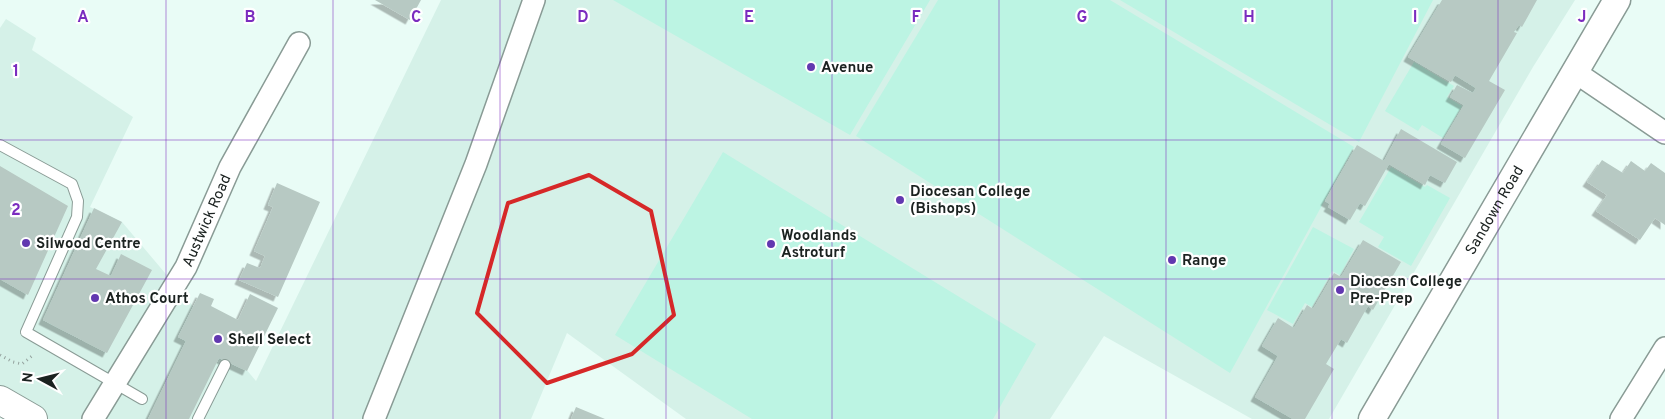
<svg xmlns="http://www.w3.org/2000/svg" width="1665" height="419" viewBox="0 0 1665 419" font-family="Overpass,sans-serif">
<defs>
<filter id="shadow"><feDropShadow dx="-4.5" dy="4.5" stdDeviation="0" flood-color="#0004"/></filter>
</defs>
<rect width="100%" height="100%" fill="#e9fcf6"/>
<path fill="#d5f1e8" d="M 441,0 L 1575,0 L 1533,67 L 1329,419 L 1252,419 L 1104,336 L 1050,419 L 686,419 L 567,333 L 531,419 L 8,419 L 0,414 L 0,28 L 6,19 L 36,38 L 32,50 L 133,117 L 90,207 L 122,222 L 256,381 Z"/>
<path fill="#bcf4e3" d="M 613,0 L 930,0 L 850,135 Z
M 938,0 L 1110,0 L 1354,147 L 1230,373 L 856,136 Z
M 1120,0 L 1433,0 L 1359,142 Z
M 1414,62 L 1454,86 L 1447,97 L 1462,106 L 1443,138 L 1422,125 L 1418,131 L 1385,111 Z
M 723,152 L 1036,344 L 993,419 L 752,419 L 615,335 Z
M 1391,167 L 1425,187 L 1427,185 L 1450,198 L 1411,266 L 1378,247 L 1384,237 L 1359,222 Z
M 1313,227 L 1354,249 L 1340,275 L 1332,271 L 1312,307 L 1305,303 L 1293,324 L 1267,310 Z"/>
<path fill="#b7c9c3" filter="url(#shadow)" d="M 375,0 L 421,0 L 410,20 Z
M 1442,0 L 1537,0 L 1522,27 L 1519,25 L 1514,32 L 1517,33 L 1489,81 L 1505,90 L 1465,158 L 1441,144 L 1464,105 L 1450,97 L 1457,85 L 1473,93 L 1476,88 L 1455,75 L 1451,82 L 1408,57 Z
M 1401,129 L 1457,162 L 1445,183 L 1430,175 L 1425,185 L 1389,164 L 1365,206 L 1360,203 L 1350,220 L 1328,207 L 1330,204 L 1325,201 L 1357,145 L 1384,161 Z
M 1602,160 L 1623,173 L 1631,161 L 1645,171 L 1651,163 L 1665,173 L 1665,225 L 1655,218 L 1640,240 L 1596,211 L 1607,195 L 1587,182 Z
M 0,166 L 68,206 L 28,295 L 0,279 Z
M 277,183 L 320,202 L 278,297 L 239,280 L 247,263 L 260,268 L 265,256 L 254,251 L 273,207 L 268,205 Z
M 94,208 L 122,222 L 96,269 L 111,276 L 121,254 L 152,270 L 107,353 L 43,320 Z
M 1363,240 L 1401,262 L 1373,310 L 1368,306 L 1347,343 L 1341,339 L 1326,364 L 1334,369 L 1305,419 L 1293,419 L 1255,397 L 1278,356 L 1262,346 L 1278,318 L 1294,328 L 1307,305 L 1313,309 L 1334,273 L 1341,277 Z
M 200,293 L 214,299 L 211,306 L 238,320 L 250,294 L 278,308 L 247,371 L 219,358 L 189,419 L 148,419 L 186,341 L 178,337 Z
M 576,407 L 605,419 L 571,419 Z"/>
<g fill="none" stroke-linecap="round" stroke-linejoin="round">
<defs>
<path id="service" d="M 0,145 L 72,184 L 78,201 L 77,217 L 26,332 L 142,399
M 198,419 L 225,365"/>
<g id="minor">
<path d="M 1575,72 L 1665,133"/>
<path id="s1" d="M 93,419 L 186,267 L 230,167 L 299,43"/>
<path d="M 374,419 L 476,164 L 534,0"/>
<path d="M 1621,419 L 1665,348"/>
</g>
<g id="tertiary">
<path id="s2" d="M 1372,419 L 1617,0"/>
</g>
<path id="primary" d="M 0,400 L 33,419"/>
</defs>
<use href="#service" stroke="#899b95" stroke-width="12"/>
<use href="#minor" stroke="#899b95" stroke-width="24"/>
<use href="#tertiary" stroke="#899b95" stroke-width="29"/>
<use href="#primary" stroke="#899b95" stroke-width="30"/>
<path stroke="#94a29e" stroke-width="3" stroke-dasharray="1 4" stroke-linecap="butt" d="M 0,355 L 13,362 L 22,364 L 32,356"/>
<use href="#service" stroke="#fff" stroke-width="10"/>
<use href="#minor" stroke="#fff" stroke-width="21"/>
<use href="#tertiary" stroke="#fff" stroke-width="26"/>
<use href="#primary" stroke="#fff" stroke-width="28"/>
</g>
<path fill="none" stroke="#d62828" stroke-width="4" stroke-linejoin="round" d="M 589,175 L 651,211 L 674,315 L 632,354 L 547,383 L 477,313 L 508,203 Z"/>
<path fill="none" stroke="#7b2cbf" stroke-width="1" stroke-opacity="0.55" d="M 166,0 L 166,419M 333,0 L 333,419M 500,0 L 500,419M 666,0 L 666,419M 832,0 L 832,419M 999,0 L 999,419M 1166,0 L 1166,419M 1332,0 L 1332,419M 1498,0 L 1498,419M 0,140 L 1665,140M 0,279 L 1665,279"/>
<g fill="#6238b0" stroke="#fff" stroke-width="2">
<circle cx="811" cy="67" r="5"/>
<circle cx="900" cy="200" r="5"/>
<circle cx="26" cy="243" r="5"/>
<circle cx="771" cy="244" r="5"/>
<circle cx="1172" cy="260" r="5"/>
<circle cx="1340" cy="290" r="5"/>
<circle cx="95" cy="298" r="5"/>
<circle cx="218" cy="339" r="5"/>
</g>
<g text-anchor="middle" stroke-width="4.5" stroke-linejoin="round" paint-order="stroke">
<g font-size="15" font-weight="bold" fill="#1b2220" stroke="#fff" text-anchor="start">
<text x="821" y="72">Avenue</text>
<text x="910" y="196">Diocesan College<tspan x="910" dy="17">(Bishops)</tspan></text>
<text x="781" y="240">Woodlands<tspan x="781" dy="17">Astroturf</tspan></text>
<text x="36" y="248">Silwood Centre</text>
<text x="1182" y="265">Range</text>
<text x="1350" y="286">Diocesn College<tspan x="1350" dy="17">Pre-Prep</tspan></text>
<text x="105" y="303">Athos Court</text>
<text x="228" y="344">Shell Select</text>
</g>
<g font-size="15" fill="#1b2220" stroke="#fff">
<text dy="5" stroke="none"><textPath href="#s2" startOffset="242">Sandown Road</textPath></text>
<text dy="5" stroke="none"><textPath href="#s1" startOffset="229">Austwick Road</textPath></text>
</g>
</g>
<g font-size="16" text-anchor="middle" font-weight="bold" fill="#7b2cbf" stroke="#fff" stroke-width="4.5" stroke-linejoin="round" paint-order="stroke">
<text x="83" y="22">A</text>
<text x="250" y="22">B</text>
<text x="416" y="22">C</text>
<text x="583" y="22">D</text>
<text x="749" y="22">E</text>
<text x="916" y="22">F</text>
<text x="1082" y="22">G</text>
<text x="1249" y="22">H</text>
<text x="1415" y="22">I</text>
<text x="1582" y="22">J</text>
<text x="16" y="76">1</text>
<text x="16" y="215">2</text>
</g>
<g transform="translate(40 379) rotate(277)" stroke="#ffffff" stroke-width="4" paint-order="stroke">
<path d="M0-4L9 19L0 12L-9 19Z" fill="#1b2220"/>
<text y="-8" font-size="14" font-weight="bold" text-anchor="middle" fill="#1b2220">N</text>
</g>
</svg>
